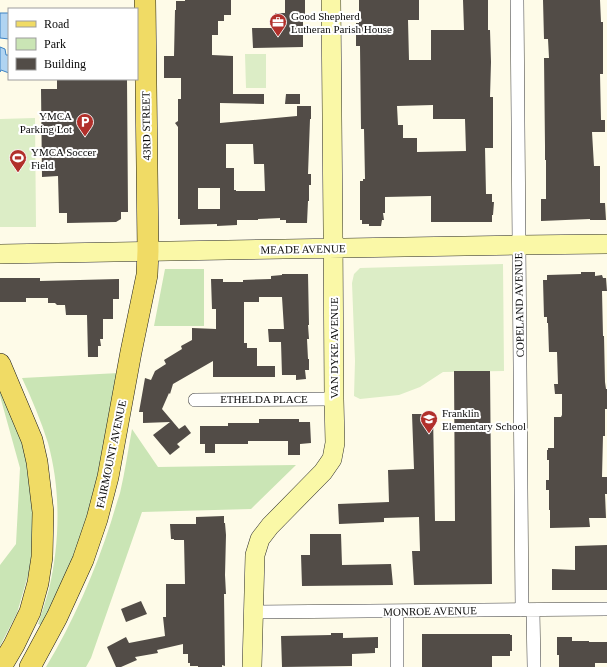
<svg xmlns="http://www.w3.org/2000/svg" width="607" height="667" viewBox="0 0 607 667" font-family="'Times New Roman',serif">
<rect width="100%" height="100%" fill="#fefbe8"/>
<path fill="#cae5b5" d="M 165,269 L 204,269 L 204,326 L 154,326 Z
M 119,373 L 104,454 L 87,520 L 70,567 L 44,626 L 38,624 C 42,612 46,600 49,589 C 60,542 61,490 48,443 C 41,421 32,399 22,378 Z
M 3,390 L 22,440 L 32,479 L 35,530 L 29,572 L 17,613 L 0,646 L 0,565 L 16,544 L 20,468 L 0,396 L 0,392 Z
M 132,429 L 158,467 L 296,465 L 251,509 L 142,512 L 91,658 L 86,667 L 46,667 C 73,622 95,572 111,522 C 114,512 117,502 120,493 C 125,472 128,450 132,429 Z"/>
<path fill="#dcedc6" d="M 245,54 L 266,54 L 266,88 L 246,88 Z
M 35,118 L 36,227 L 0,227 L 0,119 Z
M 503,264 L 504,371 L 443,372 L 420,387 L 399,395 L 360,399 L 354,396 L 355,361 L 352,283 L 354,274 L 360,268 Z"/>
<path fill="#b0d4f2" stroke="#3c82c4" d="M 0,13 L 9,13 L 9,39 L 0,38 Z
M 0,47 L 5,49 L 6,55 L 9,55 L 9,73 L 1,70 L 0,72 Z"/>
<path fill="#524c47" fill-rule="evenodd" d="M 185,0 L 231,0 L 231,15 L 224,15 L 224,21 L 218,21 L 218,35 L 212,35 L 212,55 L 233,56 L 233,94 L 264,94 L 264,104 L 220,103 L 220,123 L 297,116 L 297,106 L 311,106 L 311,119 L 310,119 L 308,174 L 311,174 L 311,185 L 309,185 L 309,201 L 308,201 L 307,223 L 286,223 L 286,220 L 280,220 L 280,218 L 258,219 L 258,220 L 237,220 L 237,225 L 217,226 L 217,224 L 180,225 L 180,219 L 178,219 L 178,127 L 175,123 L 178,121 L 178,99 L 181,99 L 181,78 L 164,78 L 164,56 L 174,56 L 175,10 L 176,10 L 176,1 L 185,1 ZM 226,144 L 253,144 L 254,164 L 264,164 L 265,191 L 236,191 L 236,190 L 234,190 L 234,168 L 226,168 ZM 198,188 L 220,188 L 220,209 L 198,209 Z
M 285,0 L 305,0 L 305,15 L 303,15 L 303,47 L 253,48 L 252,28 L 275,28 L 275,13 L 285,13 Z
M 359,0 L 419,0 L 419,20 L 408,20 L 409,60 L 431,60 L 431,30 L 464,30 L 463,0 L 488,0 L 488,30 L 490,30 L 491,62 L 490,97 L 493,97 L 493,148 L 485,148 L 486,194 L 492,194 L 492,202 L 494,202 L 493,215 L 492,215 L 492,222 L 431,222 L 431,196 L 385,197 L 385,213 L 383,213 L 384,220 L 382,220 L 381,226 L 369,226 L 369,224 L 362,224 L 362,220 L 360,220 L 360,181 L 363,181 L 363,179 L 365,179 L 364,129 L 361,129 L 360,46 L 356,46 L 356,23 L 359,23 ZM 433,105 L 433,119 L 465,119 L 466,151 L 417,152 L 417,138 L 403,138 L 403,125 L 398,125 L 397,106 Z
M 543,0 L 600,0 L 601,22 L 603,22 L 603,74 L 600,74 L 601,120 L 605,120 L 605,132 L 592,132 L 594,166 L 600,166 L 600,203 L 605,203 L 606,220 L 590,220 L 590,219 L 541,221 L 541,199 L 546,199 L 546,160 L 545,160 L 545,146 L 544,58 L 549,58 L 548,39 L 544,39 Z
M 57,79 L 127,79 L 128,212 L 121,212 L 121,219 L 116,222 L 67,223 L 67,213 L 59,213 L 58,176 L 42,177 L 41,89 L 57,89 Z
M 286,94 L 300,94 L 300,104 L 285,104 Z
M 581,272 L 595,272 L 595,276 L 602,275 L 603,278 L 606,278 L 607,291 L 602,291 L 603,336 L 604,336 L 605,382 L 606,389 L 607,389 L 607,409 L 605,409 L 605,436 L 603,436 L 602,477 L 607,477 L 607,494 L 605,494 L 606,518 L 589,518 L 590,527 L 550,528 L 550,510 L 549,510 L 549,490 L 546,490 L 546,480 L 549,480 L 549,460 L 547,460 L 547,450 L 548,450 L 548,448 L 554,448 L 554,417 L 561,417 L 562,415 L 562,394 L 555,394 L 554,384 L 558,384 L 557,352 L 549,352 L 548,323 L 547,323 L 547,317 L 544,317 L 543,280 L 547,280 L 547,275 L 581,274 Z
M 282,274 L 308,274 L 309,325 L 308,325 L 309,339 L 307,339 L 308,359 L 309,359 L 309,370 L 305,370 L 306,379 L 296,380 L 296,375 L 282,375 L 281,342 L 269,342 L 268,329 L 284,329 L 282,297 L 259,297 L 259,302 L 244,302 L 244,343 L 247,343 L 247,348 L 257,348 L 257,366 L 275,366 L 275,377 L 213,377 L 213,361 L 173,384 L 170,394 L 169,393 L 162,409 L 179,429 L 185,425 L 191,433 L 177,444 L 180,447 L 170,455 L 153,435 L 170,422 L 143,423 L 143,412 L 139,412 L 145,378 L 151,380 L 155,371 L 166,364 L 164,360 L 182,349 L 181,346 L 192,340 L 192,328 L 216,329 L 216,309 L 212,309 L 211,279 L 223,279 L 223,282 L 243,282 L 243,280 L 271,279 L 271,276 L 282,275 Z
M 0,278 L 40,278 L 40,281 L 119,279 L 119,299 L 113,299 L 113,319 L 103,319 L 103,339 L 100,339 L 101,346 L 98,346 L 98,357 L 88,357 L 87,315 L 66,315 L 65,305 L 57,305 L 55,303 L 48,303 L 48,298 L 26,298 L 26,302 L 0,302 Z
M 454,371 L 490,371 L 492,584 L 414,585 L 412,551 L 420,551 L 419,517 L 384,518 L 384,522 L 339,524 L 338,504 L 389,502 L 388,470 L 414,469 L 412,414 L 433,414 L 435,521 L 455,521 Z
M 259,419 L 299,419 L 299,422 L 310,422 L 311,443 L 300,444 L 300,455 L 288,455 L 288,441 L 248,441 L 248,444 L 215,444 L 215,453 L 205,453 L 205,444 L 200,444 L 200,426 L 228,426 L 228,423 L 259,423 Z
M 224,516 L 224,523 L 225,523 L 226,535 L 225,575 L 226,594 L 224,594 L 225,666 L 222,665 L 222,667 L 198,667 L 198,666 L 190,666 L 190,663 L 188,663 L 188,654 L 183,654 L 183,644 L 157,650 L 158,653 L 135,657 L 137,660 L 121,667 L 116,667 L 107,647 L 126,637 L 129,643 L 165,636 L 163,617 L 166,617 L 166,584 L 185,584 L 184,540 L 174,540 L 174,539 L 171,539 L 170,524 L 196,524 L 196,517 Z
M 310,534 L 341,534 L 342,565 L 391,564 L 393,585 L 302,586 L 301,555 L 310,555 Z
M 607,545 L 607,590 L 552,590 L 552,569 L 575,570 L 575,546 Z
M 141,601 L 147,614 L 126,622 L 121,609 Z
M 331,633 L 343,633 L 343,638 L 378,637 L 378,648 L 375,648 L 375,653 L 352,654 L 352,666 L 282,667 L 281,636 L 331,635 Z
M 422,634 L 510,634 L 510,635 L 512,635 L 512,651 L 510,651 L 510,656 L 492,656 L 492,667 L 422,667 Z
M 557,637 L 572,637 L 572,641 L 589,641 L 589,642 L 607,642 L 607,663 L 595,663 L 595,667 L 559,667 L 559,655 L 557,655 Z"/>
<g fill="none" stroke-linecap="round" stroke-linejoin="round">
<defs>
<path id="street" d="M 517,0 L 522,610
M 195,400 L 334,399
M 533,610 L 534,667
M 397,611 L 397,667
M 254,612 L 607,609"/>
<path id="secondary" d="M 0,254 L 519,245 L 607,244
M 252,667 L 255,555 L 260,539 L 270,526 L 323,472 L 332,459 L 335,443 L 334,399 L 333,230 L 331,0"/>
<path id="primary" d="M 0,364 L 32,440 L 37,462 L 43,512 L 42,557 L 38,583 L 30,612 L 14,645 L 1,667
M 30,667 L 57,617 L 83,560 L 97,519 L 108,477 L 131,352 L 147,275 L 148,251 L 145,0"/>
</defs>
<use href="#street" stroke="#3d3d3d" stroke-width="14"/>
<use href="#secondary" stroke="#2c2c2c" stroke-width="20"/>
<use href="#primary" stroke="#1b1b1b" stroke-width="22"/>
<use href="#street" stroke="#fff" stroke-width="13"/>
<use href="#secondary" stroke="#faf8a7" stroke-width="19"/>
<use href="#primary" stroke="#f0db65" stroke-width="21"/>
</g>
<defs>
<symbol id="office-pin" viewBox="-11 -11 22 30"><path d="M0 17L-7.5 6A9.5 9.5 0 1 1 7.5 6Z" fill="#b1302b" stroke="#fff"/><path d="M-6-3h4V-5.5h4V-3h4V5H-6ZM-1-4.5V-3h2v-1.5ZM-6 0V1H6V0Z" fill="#fff"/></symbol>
<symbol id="parking-pin" viewBox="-11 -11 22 30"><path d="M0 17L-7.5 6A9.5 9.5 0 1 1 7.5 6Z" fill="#b1302b" stroke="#fff"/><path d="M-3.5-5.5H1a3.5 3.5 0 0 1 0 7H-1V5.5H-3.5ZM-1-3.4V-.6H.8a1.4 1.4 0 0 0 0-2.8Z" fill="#fff"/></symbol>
<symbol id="stadium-pin" viewBox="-11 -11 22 30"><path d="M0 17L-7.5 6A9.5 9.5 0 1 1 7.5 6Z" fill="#b1302b" stroke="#fff"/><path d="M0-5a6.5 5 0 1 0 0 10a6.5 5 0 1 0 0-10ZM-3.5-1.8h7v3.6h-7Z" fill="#fff"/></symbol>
<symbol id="school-pin" viewBox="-11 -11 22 30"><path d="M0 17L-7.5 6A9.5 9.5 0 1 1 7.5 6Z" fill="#b1302b" stroke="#fff"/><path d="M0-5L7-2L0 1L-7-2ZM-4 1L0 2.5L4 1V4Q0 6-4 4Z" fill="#fff"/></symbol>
</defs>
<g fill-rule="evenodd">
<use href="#office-pin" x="268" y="12" width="20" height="27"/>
<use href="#parking-pin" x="75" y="112" width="20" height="27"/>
<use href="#stadium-pin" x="8" y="148" width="20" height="27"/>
<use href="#school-pin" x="419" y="409" width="20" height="27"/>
</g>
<g text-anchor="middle" stroke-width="4" stroke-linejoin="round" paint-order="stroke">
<g font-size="11" fill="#0a0a0a" stroke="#fff" text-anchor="start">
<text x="291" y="20">Good Shepherd<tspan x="291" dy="13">Lutheran Parish House</tspan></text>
<text x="72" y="120" text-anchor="end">YMCA<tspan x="72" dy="13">Parking Lot</tspan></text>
<text x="31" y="156">YMCA Soccer<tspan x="31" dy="13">Field</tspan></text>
<text x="442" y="417">Franklin<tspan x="442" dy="13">Elementary School</tspan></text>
</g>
<g font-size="11" fill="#0a0a0a" stroke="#fff">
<text transform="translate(146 126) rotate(-91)" y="4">43RD STREET</text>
<text transform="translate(303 249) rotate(-1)" y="4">MEADE AVENUE</text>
<text transform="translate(519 305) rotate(-91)" y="4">COPELAND AVENUE</text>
<text transform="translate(334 348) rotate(-90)" y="4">VAN DYKE AVENUE</text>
<text x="264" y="403">ETHELDA PLACE</text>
<text transform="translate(111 454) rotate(-78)" y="4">FAIRMOUNT AVENUE</text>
<text transform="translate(430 611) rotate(-1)" y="4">MONROE AVENUE</text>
</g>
</g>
<rect x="8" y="8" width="130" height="72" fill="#ffffff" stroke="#9d9d9d"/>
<rect x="16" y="21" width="20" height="6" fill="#f0db65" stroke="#9d9d9d"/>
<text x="44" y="28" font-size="12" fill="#0a0a0a">Road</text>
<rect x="16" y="38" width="20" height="12" fill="#cae5b5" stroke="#9d9d9d"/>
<text x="44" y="48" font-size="12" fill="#0a0a0a">Park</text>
<rect x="16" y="58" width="20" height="12" fill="#524c47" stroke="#9d9d9d"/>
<text x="44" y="68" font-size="12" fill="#0a0a0a">Building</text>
</svg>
